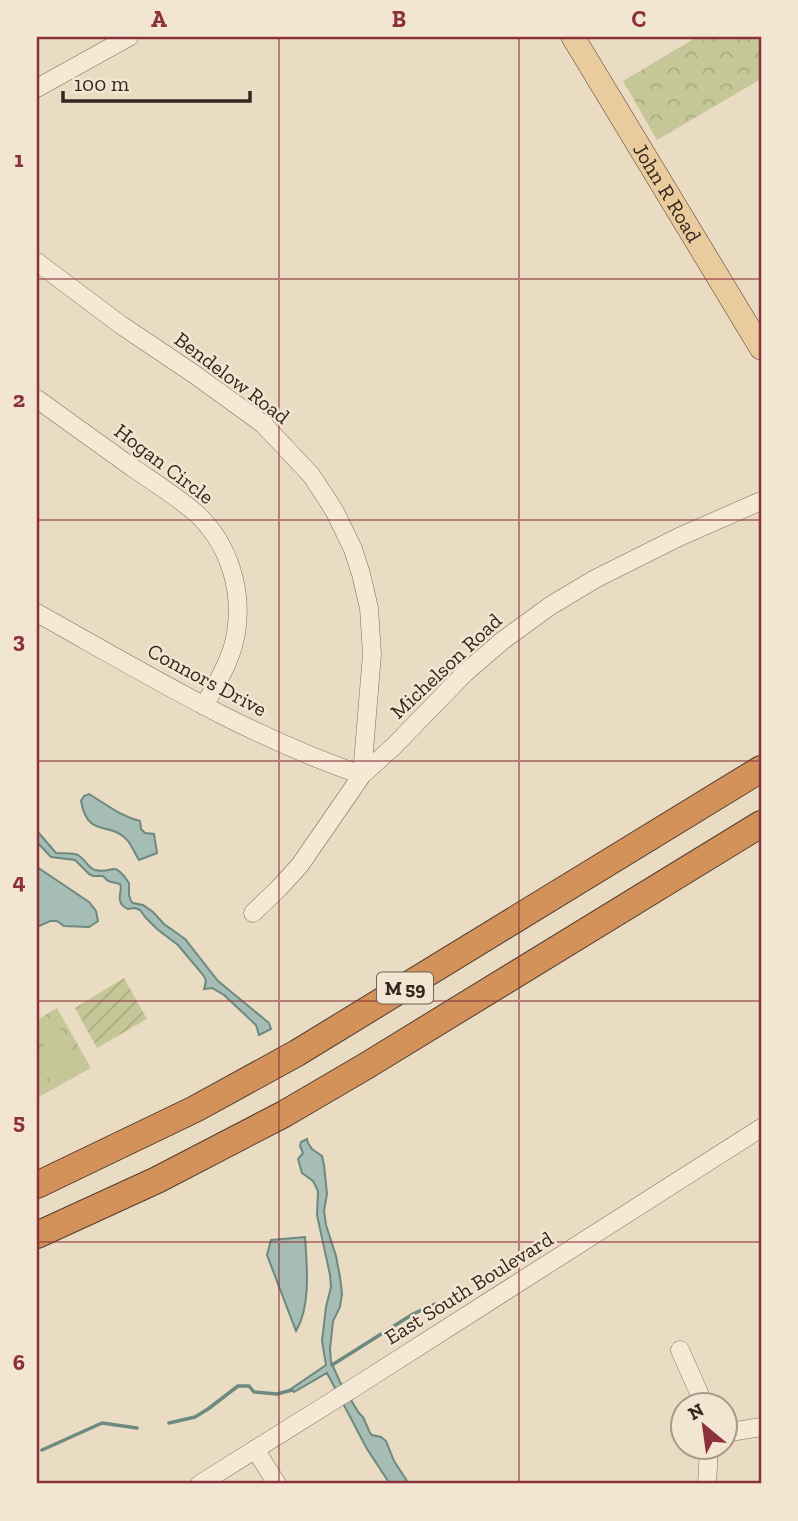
<svg xmlns="http://www.w3.org/2000/svg" width="798" height="1521" viewBox="0 0 798 1521" font-family="'Zilla Slab',serif">
<defs>
<pattern id="forest-crowns" width="20" height="18" patternUnits="userSpaceOnUse" patternTransform="scale(1.75)"><rect width="20" height="18" fill="#c6c798"/><path d="M2 6a3 3 0 1 1 6 0M12 15a3 3 0 1 1 6 0" fill="none" stroke="#abab83"/></pattern>
<pattern id="garden-furrows" width="10" height="10" patternUnits="userSpaceOnUse" patternTransform="scale(1.75)"><rect width="10" height="10" fill="#c6c798"/><path d="M-1 1l2-2M0 10L10 0M9 11l2-2" fill="none" stroke="#abab83"/></pattern>
</defs>
<rect width="100%" height="100%" fill="#eadbc3"/>
<path fill="url(#forest-crowns)" d="M 697,37 L 761,37 L 761,79 L 657,140 L 623,81 Z
M 57,1008 L 91,1068 L 37,1098 L 37,1020 Z"/>
<path fill="url(#garden-furrows)" d="M 124,978 L 147,1019 L 97,1048 L 75,1008 Z"/>
<path fill="#c6c798" d="M 55,1022 L 77,1061 L 59,1071 L 37,1032 Z
M 37,1046 L 53,1075 L 37,1084 Z"/>
<path fill="#a5bdb4" stroke="#6d8a80" stroke-width="2" d="M 89,794 C 106,804 120,816 140,821 L 141,829 L 145,833 L 154,834 L 157,853 L 139,860 C 135,854 132,846 128,841 C 111,820 88,840 81,801 L 84,796 Z
M 37,831 L 56,853 C 63,854 71,852 78,855 C 85,859 88,868 95,870 C 114,875 112,858 129,883 L 129,895 L 131,901 L 133,903 L 143,905 L 153,912 L 164,924 L 185,939 L 218,981 L 269,1023 L 271,1029 L 259,1035 L 256,1025 L 224,995 L 212,988 L 204,989 L 206,981 L 204,976 L 178,945 L 157,929 L 146,918 L 140,910 L 135,908 L 128,909 C 118,905 119,897 121,888 L 120,884 L 108,881 L 103,876 L 93,876 L 89,874 L 75,860 L 51,857 L 37,842 Z
M 37,867 L 89,902 L 96,911 L 98,921 L 89,927 L 64,926 L 57,921 L 50,921 L 37,927 Z
M 307,1139 L 308,1143 L 312,1149 L 322,1156 L 324,1165 L 327,1194 L 324,1211 L 326,1225 L 336,1256 L 340,1277 L 342,1294 L 340,1307 L 333,1321 L 330,1349 L 331,1362 L 341,1384 L 359,1413 L 363,1417 L 370,1433 L 372,1435 L 381,1437 L 386,1441 L 394,1461 L 409,1484 L 390,1484 L 367,1449 L 327,1373 L 294,1392 L 291,1389 L 326,1365 L 322,1341 L 326,1307 L 331,1287 L 330,1275 L 317,1215 L 318,1191 L 313,1181 L 302,1173 L 298,1159 L 303,1153 L 300,1146 L 301,1142 Z
M 305,1237 C 307,1266 311,1306 296,1331 L 267,1255 L 271,1240 Z"/>
<g fill="none" stroke-linecap="round" stroke-linejoin="round">
<path stroke="#6d8a80" stroke-width="3.5" d="M 332,1365 L 413,1314 L 435,1304
M 169,1423 L 195,1417 L 208,1409 L 238,1386 L 249,1386 L 254,1392 L 277,1394 L 292,1390
M 42,1450 L 102,1423 L 137,1428"/>
<defs>
<path id="minor" d="M 37,88 L 129,37
M 37,262 L 121,325 L 194,374 L 263,424 L 311,475 L 325,496 L 335,512 L 353,549 L 361,574 L 369,608 L 372,654 L 362,775 C 247,736 143,672 37,613
M 37,399 C 69,422 101,445 133,468 C 155,483 178,497 198,515 C 229,545 243,590 236,633 C 232,659 217,683 204,706
M 253,913 L 279,888 L 300,865 L 362,775 L 393,747 L 465,673 L 502,641 L 550,606 L 595,579 L 679,537 L 761,501
M 680,1350 L 699,1393 L 702,1406
M 724,1433 L 761,1427
M 255,1449 L 277,1484
M 200,1484 L 355,1387 L 761,1128
M 707,1484 L 709,1448"/>
<g id="major">
<path id="s1" d="M 573,37 L 761,348"/>
</g>
<path id="highway" d="M 37,1185 L 195,1109 L 297,1053 L 761,769
M 37,1235 L 157,1180 L 284,1114 L 366,1066 L 761,824"/>
</defs>
<use href="#minor" stroke="#826d5b" stroke-width="19"/>
<use href="#major" stroke="#513c2f" stroke-width="24"/>
<use href="#highway" stroke="#513c2f" stroke-width="28"/>
<use href="#minor" stroke="#f5e9d5" stroke-width="18"/>
<use href="#major" stroke="#eacb9e" stroke-width="23"/>
<use href="#highway" stroke="#d3925a" stroke-width="26"/>
</g>
<path fill="none" stroke="#8c313a" stroke-width="2" stroke-opacity="0.55" d="M 279,37 L 279,1484M 519,37 L 519,1484M 37,279 L 761,279M 37,520 L 761,520M 37,761 L 761,761M 37,1001 L 761,1001M 37,1242 L 761,1242"/>
<g text-anchor="middle" stroke-width="5" stroke-linejoin="round" paint-order="stroke">
<rect fill="#f2e6d2" stroke="#6d6054" stroke-width="2" x="377" y="972.5" width="56" height="31" rx="5"/>
<g font-size="19" font-weight="bold" fill="#34271e">
<text x="405" y="995">M 59</text>
</g>
<g font-size="21" fill="#34271e" stroke="#f2e6d2">
<text dy="7" stroke="none"><textPath href="#s1" startOffset="182">John R Road</textPath></text>
<text transform="translate(232 378) rotate(37)" y="7">Bendelow Road</text>
<text transform="translate(164 464) rotate(37)" y="7">Hogan Circle</text>
<text transform="translate(446 666) rotate(-43)" y="7">Michelson Road</text>
<text transform="translate(207 680) rotate(28)" y="7">Connors Drive</text>
<text transform="translate(469 1288) rotate(-32)" y="7">East South Boulevard</text>
</g>
</g>
<rect width="798" height="1521" fill="none" stroke="#f2e6d2" stroke-width="77"/>
<g transform="translate(704 1426) rotate(331)"><circle r="33" fill="#f2e6d2" stroke="#a69a8a" stroke-width="2"/>
<path d="M0-5L12 26L0 18L-12 26Z" fill="#8c313a"/>
<text y="-10" font-size="19" font-weight="bold" text-anchor="middle" fill="#34271e">N</text>
</g>
<path d="M63 91v10h187v-10" fill="none" stroke="#34271e" stroke-width="3.5"/>
<text x="74" y="91" font-size="21" fill="#34271e" stroke="#f2e6d2" stroke-width="5" paint-order="stroke">100 m</text>
<rect x="38" y="38" width="722" height="1444" fill="none" stroke="#8c313a" stroke-width="2.5"/>
<g font-size="23" text-anchor="middle" font-weight="bold" fill="#8c313a">
<text x="159" y="27">A</text>
<text x="399" y="27">B</text>
<text x="639" y="27">C</text>
<text x="19" y="167">1</text>
<text x="19" y="407">2</text>
<text x="19" y="648">3</text>
<text x="19" y="889">4</text>
<text x="19" y="1129">5</text>
<text x="19" y="1370">6</text>
</g>
</svg>
